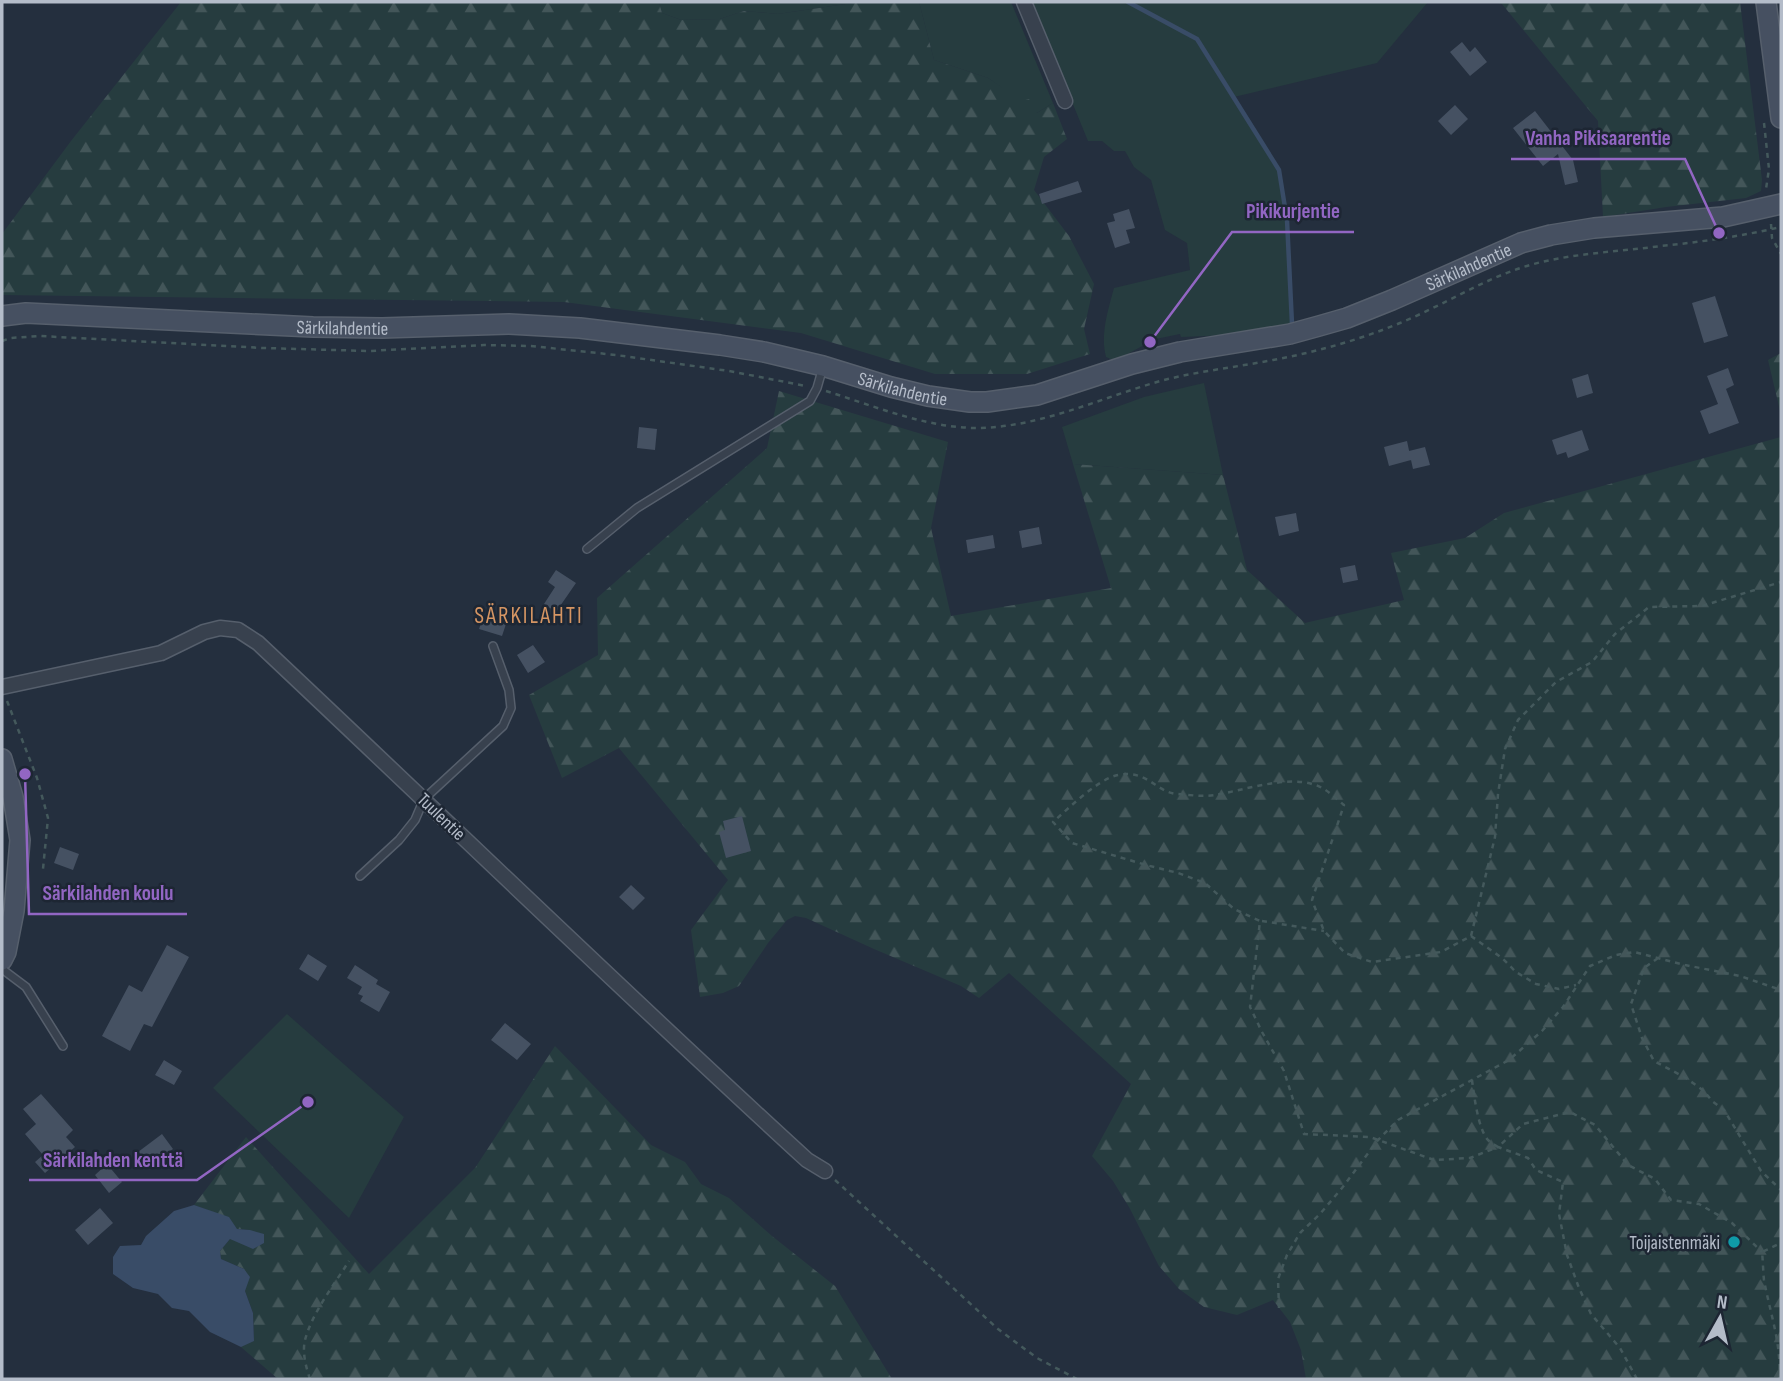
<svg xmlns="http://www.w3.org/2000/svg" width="1783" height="1381" viewBox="0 0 1783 1381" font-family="'Sofia Sans Condensed',sans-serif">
<defs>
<pattern id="forest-firs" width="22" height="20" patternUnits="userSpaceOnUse" patternTransform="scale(1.75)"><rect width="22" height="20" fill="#263c3f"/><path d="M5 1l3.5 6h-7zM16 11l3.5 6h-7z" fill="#435659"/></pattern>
</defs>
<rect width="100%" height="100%" fill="#242f3e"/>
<path fill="#263c3f" d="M 659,2 L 860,2 L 778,14 L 744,11 L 720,19 L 681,20 L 662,13 Z
M 919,2 L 1011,2 L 1053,103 L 1037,113 L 988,78 L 934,60 Z
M 1031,2 L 1428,2 L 1377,63 L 1234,97 L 1279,170 L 1287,220 L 1292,324 L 1228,335 L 1181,337 L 1180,334 L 1146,341 L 1146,344 L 1120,358 L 1113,360 L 1106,357 C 1100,335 1108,310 1114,288 L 1190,270 L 1187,243 L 1165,230 L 1151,180 L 1134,167 L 1125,151 L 1114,151 L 1102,141 L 1088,141 Z
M 1204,383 L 1223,475 L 1073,464 L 1062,427 L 1144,397 Z
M 287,1014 L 404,1117 L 349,1218 L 213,1088 Z"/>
<path fill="url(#forest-firs)" d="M 181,2 L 659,2 L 662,13 L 681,20 L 720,19 L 744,11 L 778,14 L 860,2 L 919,2 L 934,60 L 988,78 L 1022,101 L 1029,99 L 1037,113 L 1053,103 L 1067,139 L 1044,157 L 1034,190 L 1069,236 L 1094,284 L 1084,329 L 1090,354 L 1027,374 L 935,374 L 801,333 L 564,302 L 2,295 L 2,234 L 71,141 Z
M 1494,2 L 1740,2 L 1762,180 L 1761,191 L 1746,198 L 1666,207 L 1603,217 L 1598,121 L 1502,4 Z
M 1781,353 L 1781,415 L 1768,360 Z
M 779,391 L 948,442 L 931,528 L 951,616 L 1111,588 L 1073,464 L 1223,475 L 1247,570 L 1305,623 L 1404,600 L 1391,553 L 1465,538 L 1504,513 L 1781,437 L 1781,1379 L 1306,1379 L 1301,1350 L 1290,1322 L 1273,1300 L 1237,1315 L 1204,1307 L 1179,1289 L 1159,1266 L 1129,1207 L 1113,1181 L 1092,1156 L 1131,1084 L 1009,973 L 979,998 L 961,986 L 874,949 L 806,918 L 795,916 L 787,920 L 768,943 L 739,986 L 723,993 L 700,997 L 691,930 L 728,880 L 619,748 L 562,778 L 529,695 L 598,655 L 597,598 L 767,448 Z
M 555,1046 L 651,1145 L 685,1162 L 701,1184 L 729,1198 L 772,1236 L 835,1286 L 892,1379 L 278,1379 L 241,1347 L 254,1340 L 253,1313 L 245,1291 L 244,1269 L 221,1259 L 220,1251 L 230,1239 L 250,1230 L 237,1229 L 208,1210 L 194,1205 L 246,1137 L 369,1274 L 475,1168 Z"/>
<path fill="#394c67" d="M 194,1205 L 229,1217 L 237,1229 L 250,1230 L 264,1234 L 264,1243 L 253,1249 L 230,1239 L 220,1251 L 221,1259 L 244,1269 L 250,1277 L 245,1291 L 253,1313 L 254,1341 L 241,1347 L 210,1332 L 189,1311 L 172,1308 L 158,1294 L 133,1288 L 113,1274 L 113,1257 L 120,1246 L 141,1245 L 146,1236 L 174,1211 Z"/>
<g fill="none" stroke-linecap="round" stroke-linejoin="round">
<path stroke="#394c67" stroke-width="4.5" d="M 1128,2 L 1197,39 L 1279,170 L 1287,220 L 1292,324"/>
</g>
<path fill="#455162" d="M 1462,42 L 1470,52 L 1475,47 L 1487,62 L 1470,76 L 1450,52 Z
M 1455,105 L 1468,119 L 1451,135 L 1438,121 Z
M 1535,111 L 1573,160 L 1578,182 L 1565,185 L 1558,154 L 1543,166 L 1513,128 Z
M 1078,181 L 1082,192 L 1042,204 L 1039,194 Z
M 1129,209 L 1135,228 L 1126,230 L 1130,243 L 1115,248 L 1107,223 L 1115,221 L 1113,214 Z
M 1715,296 L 1728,336 L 1704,343 L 1692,303 Z
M 1728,368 L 1734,385 L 1726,389 L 1739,423 L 1709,434 L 1700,411 L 1718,404 L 1707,376 Z
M 1588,374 L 1593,393 L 1577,398 L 1572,379 Z
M 639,427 L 657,429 L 655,450 L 637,448 Z
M 1582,430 L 1589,450 L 1568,458 L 1566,452 L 1557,455 L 1552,440 Z
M 1407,441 L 1411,460 L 1389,466 L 1384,447 Z
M 1425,447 L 1430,465 L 1413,469 L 1409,451 Z
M 1296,513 L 1299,531 L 1279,536 L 1275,517 Z
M 1039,527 L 1042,544 L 1022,548 L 1019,531 Z
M 993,535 L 995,548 L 968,553 L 966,540 Z
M 1355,565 L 1358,580 L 1343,583 L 1340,568 Z
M 556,570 L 576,583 L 556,612 L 544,604 L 555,587 L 548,582 Z
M 483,617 L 506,624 L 502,636 L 479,629 Z
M 533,645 L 545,662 L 528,673 L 517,655 Z
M 742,816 L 751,851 L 726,858 L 719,832 L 725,830 L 723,821 Z
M 60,847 L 79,854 L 73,870 L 54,863 Z
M 631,885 L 645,898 L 633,910 L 619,897 Z
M 167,945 L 189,957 L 152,1027 L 144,1024 L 130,1051 L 102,1036 L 129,985 L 142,992 Z
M 308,954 L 327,966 L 318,981 L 299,969 Z
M 355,965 L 378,980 L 376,984 L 390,992 L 379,1012 L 360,1001 L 363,996 L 358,994 L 362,987 L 347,978 Z
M 505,1023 L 531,1044 L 517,1060 L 491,1040 Z
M 164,1060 L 182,1071 L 174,1085 L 155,1075 Z
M 41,1094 L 73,1130 L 66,1137 L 75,1147 L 45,1173 L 35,1162 L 43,1155 L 25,1134 L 36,1124 L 23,1109 Z
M 162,1134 L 173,1149 L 149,1167 L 138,1152 Z
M 107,1164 L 122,1182 L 109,1193 L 95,1175 Z
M 100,1208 L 113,1223 L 88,1245 L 75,1230 Z"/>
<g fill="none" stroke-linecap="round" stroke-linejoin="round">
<defs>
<path id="lane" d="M 587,549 L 637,508 L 810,401 L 817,388 L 823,367
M 360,876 L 399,840 L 415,820 L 424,799 L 503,726 L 511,708 L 509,690 L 493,646
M 2,969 L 26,987 L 63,1046"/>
<path id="street" d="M 1024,2 L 1065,101
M 2,687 L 161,653 L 204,632 L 220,628 L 238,630 L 258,643 C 441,815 621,990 807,1160 L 825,1171"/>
<g id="secondary">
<path d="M 1766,2 L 1781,118"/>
<path id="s1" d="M 2,316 L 26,313 L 313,327 L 382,328 L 509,324 L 580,328 L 720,345 L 764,352 L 823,366 L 891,387 L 928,396 L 970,402 L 987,402 L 1037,395 L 1132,364 L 1180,352 L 1290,334 L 1319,326 L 1347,318 L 1392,300 L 1521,243 L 1551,235 L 1594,228 L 1723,217 L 1781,204"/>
<path d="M 2,759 L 13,797 L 20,840 L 14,911 L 6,952 L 2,960"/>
</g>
</defs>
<use href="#lane" stroke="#565f6c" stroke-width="10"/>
<use href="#street" stroke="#565f6c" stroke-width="17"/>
<use href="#secondary" stroke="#565f6c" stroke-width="22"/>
<path stroke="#44595c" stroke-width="2.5" stroke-dasharray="5 5" stroke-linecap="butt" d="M 1764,123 L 1769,169 L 1766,189
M 1771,224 L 1772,238 L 1781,254
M 2,341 L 11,338 L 40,336 L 263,348 L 369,351 L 484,345 L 531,346 L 616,355 L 729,371 L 806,386
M 826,391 C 874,406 924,427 975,428 C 1040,428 1102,397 1164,380 C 1200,371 1237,367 1273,360 C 1316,352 1359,340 1400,323 C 1444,305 1485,278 1530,265 C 1573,253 1617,252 1661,246 C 1701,242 1742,236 1781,227
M 7,701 L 37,778 L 48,818 L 43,869
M 1262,921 L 1324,931
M 1471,936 L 1502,958 L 1516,972 L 1536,984 L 1559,989 L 1576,985
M 1658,958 L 1644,968 L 1631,1004 L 1642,1038 L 1654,1061 L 1686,1078 L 1704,1091 L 1712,1101 L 1724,1110 L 1761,1171 L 1781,1190
M 1472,1080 C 1474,1095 1478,1129 1488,1140 C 1491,1143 1495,1145 1498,1147 L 1523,1124 L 1570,1112 L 1595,1125 L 1628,1165 L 1655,1179 L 1671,1200 L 1699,1204 L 1732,1223 L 1762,1252
M 835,1180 L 998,1329 L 1037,1358 L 1077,1379
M 1279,1308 L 1278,1279 L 1287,1255 L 1300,1233 L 1320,1214 L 1342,1188 L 1378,1140 L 1398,1120 L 1509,1060 L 1542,1031 L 1563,1007 L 1590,966 L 1616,955 L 1634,952 L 1685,965 L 1740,976 L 1781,990
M 310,1379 C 306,1367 302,1353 305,1340 C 312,1313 334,1285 349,1261
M 1637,1379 L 1620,1348 L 1591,1314 L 1579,1288 L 1567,1255 L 1559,1214 L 1563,1182 L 1536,1170 L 1528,1158 L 1498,1147 L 1470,1158 L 1434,1160 L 1370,1137 L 1304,1134 L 1284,1071 L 1262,1032 L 1250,1007 L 1260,921 L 1234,909 L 1205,883 L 1178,873 L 1146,865 L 1072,843 L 1053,822 C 1069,808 1098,779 1118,775 C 1148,769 1156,793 1178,794 C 1190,795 1204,797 1216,795 C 1243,790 1286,776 1312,784 C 1325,787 1334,797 1344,805 L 1312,900 L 1324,931 L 1345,953 L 1372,962 L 1441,952 L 1471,936 L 1495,837 L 1498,794 L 1505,749 L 1518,720 L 1556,682 L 1592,662 L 1615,634 L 1649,607 L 1702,606 L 1781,582
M 1779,1379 C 1782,1345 1770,1313 1764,1280 C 1763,1271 1763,1261 1762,1252 L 1781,1243"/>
<use href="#lane" stroke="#38414e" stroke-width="7"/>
<use href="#street" stroke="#38414e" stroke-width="14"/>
<use href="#secondary" stroke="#465061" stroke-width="19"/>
</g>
<circle fill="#0f9aa8" stroke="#1d2633" stroke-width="2.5" cx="1734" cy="1242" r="7"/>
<g text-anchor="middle" stroke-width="5" stroke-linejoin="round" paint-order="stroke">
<g font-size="19" fill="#b4bcc9" stroke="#1d2633">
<text dy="7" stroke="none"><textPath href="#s1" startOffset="1496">Särkilahdentie</textPath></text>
<text dy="7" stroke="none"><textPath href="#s1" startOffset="341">Särkilahdentie</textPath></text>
<text dy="7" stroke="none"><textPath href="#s1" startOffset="908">Särkilahdentie</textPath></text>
<text transform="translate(442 816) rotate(44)" y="7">Tuulentie</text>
</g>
<g font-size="19" fill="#b4bcc9" stroke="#1d2633" text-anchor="end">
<text x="1720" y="1249">Toijaistenmäki</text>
</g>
<g font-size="23" letter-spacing="2" fill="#d59563" stroke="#1d2633">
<text x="529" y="623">SÄRKILAHTI</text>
</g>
</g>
<path fill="none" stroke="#9266c3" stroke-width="2.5" d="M1719 233L1685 159H1511M1150 342L1232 232H1354M25 774L29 914H187M308 1102L197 1180H29"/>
<g fill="#9266c3" stroke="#1d2633" stroke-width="2.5">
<circle cx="1719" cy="233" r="7"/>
<circle cx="1150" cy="342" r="7"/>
<circle cx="25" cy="774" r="7"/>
<circle cx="308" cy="1102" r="7"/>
</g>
<g font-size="21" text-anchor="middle" font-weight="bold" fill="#9266c3" stroke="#1d2633" stroke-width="5" stroke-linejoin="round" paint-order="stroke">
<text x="1598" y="145">Vanha Pikisaarentie</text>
<text x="1293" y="218">Pikikurjentie</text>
<text x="108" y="900">Särkilahden koulu</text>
<text x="113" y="1167">Särkilahden kenttä</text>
</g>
<rect width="1783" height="1381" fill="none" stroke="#b4bcc9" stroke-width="7"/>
<g transform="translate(1720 1318) rotate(8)" stroke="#1d2633" stroke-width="5" paint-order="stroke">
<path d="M0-5L12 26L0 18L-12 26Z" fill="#b4bcc9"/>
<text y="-10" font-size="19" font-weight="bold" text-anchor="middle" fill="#b4bcc9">N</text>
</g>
</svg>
